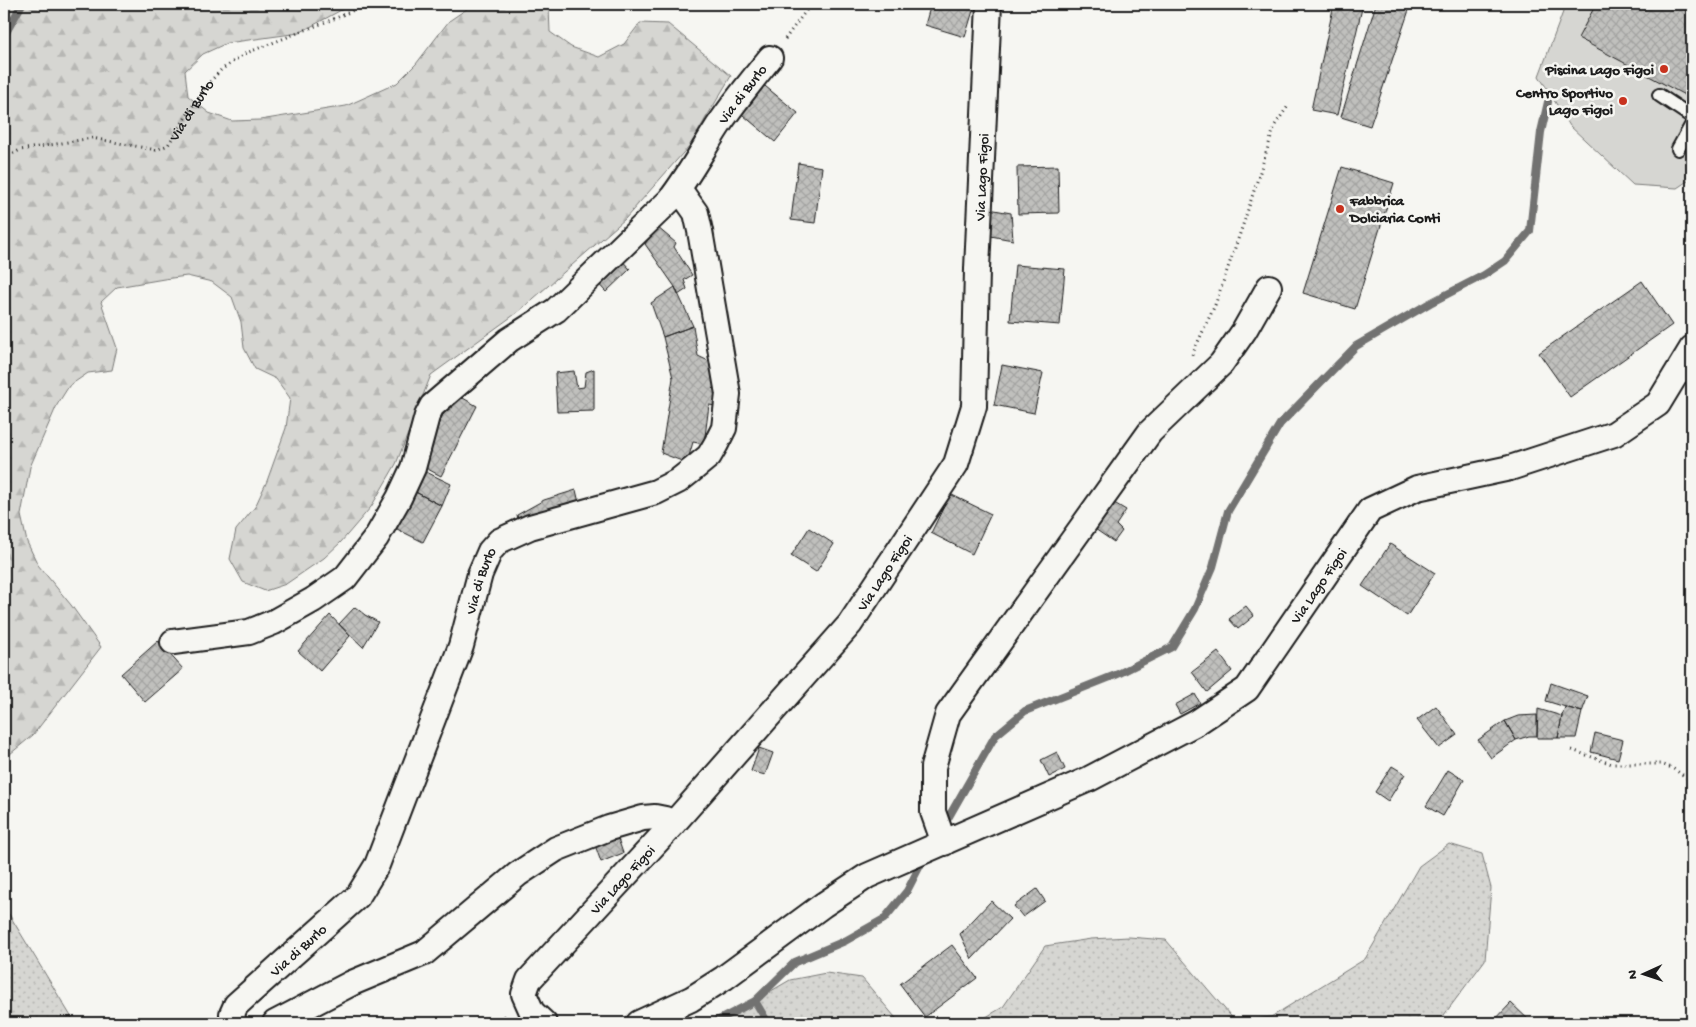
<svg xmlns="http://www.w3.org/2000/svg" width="1696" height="1027" viewBox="0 0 1696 1027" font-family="'Gochi Hand',sans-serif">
<defs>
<pattern id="grass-dots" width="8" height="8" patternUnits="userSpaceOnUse" patternTransform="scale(1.25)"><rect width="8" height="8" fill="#d6d6d2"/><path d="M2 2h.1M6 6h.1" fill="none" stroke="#b7b7b4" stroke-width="1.8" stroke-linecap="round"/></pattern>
<pattern id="forest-firs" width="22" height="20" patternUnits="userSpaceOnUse" patternTransform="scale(1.25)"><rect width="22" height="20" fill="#d6d6d2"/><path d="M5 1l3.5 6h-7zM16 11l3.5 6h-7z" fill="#b7b7b4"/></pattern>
<pattern id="building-cross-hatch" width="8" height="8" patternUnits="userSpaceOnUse" patternTransform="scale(1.25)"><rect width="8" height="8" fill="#c0c0bd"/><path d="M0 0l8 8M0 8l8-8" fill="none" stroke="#a4a4a2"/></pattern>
</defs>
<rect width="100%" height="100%" fill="#f6f6f2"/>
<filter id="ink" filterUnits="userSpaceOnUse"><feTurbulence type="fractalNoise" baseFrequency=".02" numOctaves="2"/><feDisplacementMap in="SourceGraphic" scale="10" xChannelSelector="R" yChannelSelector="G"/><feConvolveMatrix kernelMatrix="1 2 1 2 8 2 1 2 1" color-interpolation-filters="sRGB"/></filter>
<g filter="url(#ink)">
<path fill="url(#grass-dots)" stroke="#797977" d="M 1449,844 L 1482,854 L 1491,888 L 1485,960 L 1444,1015 L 1443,1023 L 976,1023 L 1003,1007 L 1045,946 L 1091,939 L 1129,937 L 1166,940 L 1235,1021 L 1271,1017 L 1365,959 L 1419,866 Z
M 4,906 L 75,1023 L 4,1023 Z
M 826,973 L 862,978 L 900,1023 L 716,1023 L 790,980 Z"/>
<path fill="url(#forest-firs)" stroke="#797977" d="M 4,4 L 350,4 L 343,9 L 299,33 L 227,43 L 203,54 L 185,71 L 188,96 L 209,113 L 232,121 L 260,120 L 346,106 L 397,83 L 416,64 L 449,21 L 474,4 L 551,4 L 549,8 L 550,32 L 571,47 L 599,57 L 624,44 L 640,23 L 668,24 L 731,76 L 690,145 L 625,219 L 518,312 L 431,375 L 396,464 L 371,507 L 341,542 L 324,558 L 286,584 L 265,591 L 243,582 L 230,559 L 236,530 L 255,507 L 267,481 L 286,428 L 290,398 L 276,379 L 255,369 L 244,348 L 241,322 L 232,297 L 212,282 L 187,276 L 164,279 L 117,287 L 101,302 L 117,348 L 112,370 L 88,373 L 69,386 L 57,405 L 30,467 L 21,515 L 27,542 L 38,565 L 71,605 L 101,647 L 33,735 L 4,759 Z"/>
<path fill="#d6d6d2" stroke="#797977" d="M 1566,4 L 1692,4 L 1692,178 L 1677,188 L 1633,185 L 1570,126 L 1539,76 Z"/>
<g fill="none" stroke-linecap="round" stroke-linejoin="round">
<path stroke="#727271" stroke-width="8" d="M 4,36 L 22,4
M 943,827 L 995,736 L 1025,711 L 1118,674 L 1172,647 L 1195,609 L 1213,567 L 1228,511 L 1280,424 L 1356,346 L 1430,303 L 1484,275 L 1505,261 L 1530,231 L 1541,132 L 1548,102
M 755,1001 L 768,1023
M 713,1023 L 755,1001 L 795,962 L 845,941 L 884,919 L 907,891 L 924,858"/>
</g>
<path fill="url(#building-cross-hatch)" stroke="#1c1c1c" d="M 931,4 L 975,4 L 965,37 L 925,25 Z
M 1334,4 L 1363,4 L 1337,115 L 1311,110 Z
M 1376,4 L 1411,4 L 1370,126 L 1341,117 Z
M 1596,4 L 1692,4 L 1692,99 L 1578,38 Z
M 760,82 L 798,113 L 775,142 L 737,110 Z
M 798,163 L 822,167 L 815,223 L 791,220 Z
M 1058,166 L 1059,213 L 1018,214 L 1017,167 Z
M 1342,167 L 1394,183 L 1355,309 L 1303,293 Z
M 989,209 L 1011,213 L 1013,240 L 985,235 Z
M 657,227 L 676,243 L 674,247 L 692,275 L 684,280 L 687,289 L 678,295 L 675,287 L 645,244 Z
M 616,254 L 630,269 L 606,292 L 592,277 Z
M 1015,265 L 1065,269 L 1060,325 L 1010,321 Z
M 1642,281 L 1672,325 L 1570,397 L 1539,353 Z
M 675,287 L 693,326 L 663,337 L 651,303 Z
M 693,326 L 698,356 L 719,366 L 716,406 L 709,405 L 704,444 L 693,442 L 687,463 L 661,453 L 673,378 L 663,337 Z
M 1002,365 L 1043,373 L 1034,413 L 994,405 Z
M 594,369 L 594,411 L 557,412 L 555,373 L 574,371 L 577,388 L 584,387 L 586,372 Z
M 454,393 L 477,406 L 441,476 L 418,464 Z
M 416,467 L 451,484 L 442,506 L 406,487 Z
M 406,487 L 442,506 L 423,542 L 387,524 Z
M 576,490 L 580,507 L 520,526 L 517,515 L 544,500 Z
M 950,494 L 991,514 L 972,554 L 931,533 Z
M 1111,501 L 1126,510 L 1116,525 L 1122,531 L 1114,542 L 1092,527 Z
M 809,528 L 834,544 L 816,572 L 791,556 Z
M 1390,544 L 1435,573 L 1407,616 L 1362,586 Z
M 1246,606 L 1254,616 L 1238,629 L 1229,619 Z
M 355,607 L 365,615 L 378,622 L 363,647 L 339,624 Z
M 330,615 L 350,636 L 320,671 L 298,651 Z
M 158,641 L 183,669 L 145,702 L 121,674 Z
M 1218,652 L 1232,671 L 1207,692 L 1192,672 Z
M 1551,683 L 1588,696 L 1582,712 L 1546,701 Z
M 1195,694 L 1200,703 L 1180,714 L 1175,705 Z
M 1436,706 L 1457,735 L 1439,748 L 1417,720 Z
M 1565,707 L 1582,712 L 1576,738 L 1558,738 L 1562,716 Z
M 1538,709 L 1562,716 L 1558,738 L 1537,738 Z
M 1537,715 L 1537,736 L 1529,736 L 1516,740 L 1505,721 L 1518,716 Z
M 1505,721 L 1516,740 L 1491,758 L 1478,740 Z
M 1595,733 L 1623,740 L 1618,759 L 1591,752 Z
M 759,748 L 773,753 L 765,775 L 751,771 Z
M 1057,752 L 1065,769 L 1049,777 L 1041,760 Z
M 1392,766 L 1405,774 L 1388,801 L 1375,792 Z
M 1448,770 L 1464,780 L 1443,816 L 1426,806 Z
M 617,836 L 623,853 L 601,862 L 595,845 Z
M 1037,889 L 1045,901 L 1023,917 L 1014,906 Z
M 991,901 L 1010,919 L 972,959 L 960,934 Z
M 952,945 L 977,978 L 925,1017 L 900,984 Z
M 1511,1003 L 1532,1023 L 1492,1023 Z"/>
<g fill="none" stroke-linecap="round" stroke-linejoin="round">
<defs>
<path id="lane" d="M 1659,95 L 1692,117
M 1678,149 L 1692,124"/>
<g id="street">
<path id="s2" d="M 173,642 L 249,632 L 274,622 L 313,600 L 345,578 L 376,538 L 399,498 L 413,468 L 427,416 L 432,406 L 509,340 L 556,310 L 670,200 C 688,177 702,151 718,126 C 734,102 752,80 770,58"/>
<path d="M 944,843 L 933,812 L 933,767 L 948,714 L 1150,432 L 1221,364 L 1244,331 L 1269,287"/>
<path id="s3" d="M 234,1023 L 232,1014 L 236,1005 L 358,896 L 377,865 L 461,646 L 480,574 L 490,551 L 499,541 L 530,527 L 656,492 L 678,481 L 692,470 L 709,456 L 716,444 L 724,428 L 728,394 L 700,231 L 696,213 L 679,189"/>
<path d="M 275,1023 L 352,983 L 424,953 L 518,874 L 556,849 L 609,828 L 643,818 L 655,817 L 665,819 L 674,823"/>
<path id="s4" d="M 544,1023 L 532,1012 L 524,994 L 529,980 L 674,823 L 850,624 L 956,464 L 974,406 L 977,269 L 989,4"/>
<path id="s5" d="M 639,1023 L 691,999 L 724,978 L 823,905 L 867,876 L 1089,779 L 1196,723 L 1247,689 L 1370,510 L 1417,488 L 1510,468 L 1614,434 L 1658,404 L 1692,348"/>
</g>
</defs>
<use href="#lane" stroke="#1c1c1c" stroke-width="16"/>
<use href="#street" stroke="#1c1c1c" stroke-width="28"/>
<g stroke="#1c1c1c" stroke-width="3" stroke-dasharray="1 4" stroke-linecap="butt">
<path d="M 785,39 L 811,4"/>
<path id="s1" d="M 4,158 L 20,150 L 92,138 L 156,150 L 168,145 L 205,87 L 221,70 L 244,54 L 336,18 L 367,4"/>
<path d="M 1192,355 L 1215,305 L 1244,222 L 1275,125 L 1288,106"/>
<path d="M 1572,750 L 1612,764 L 1661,764 L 1672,768 L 1692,781"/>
<path d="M 497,1023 L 505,1015"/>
</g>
<use href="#lane" stroke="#f6f6f2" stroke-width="12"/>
<use href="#street" stroke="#f6f6f2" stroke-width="24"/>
</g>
</g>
<g fill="#c8321e" stroke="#f6f6f2" stroke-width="2">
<circle cx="1664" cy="69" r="5"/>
<circle cx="1623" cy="101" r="5"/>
<circle cx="1340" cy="209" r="5"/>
</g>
<g text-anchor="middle" stroke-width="5" stroke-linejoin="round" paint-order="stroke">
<g font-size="15" font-weight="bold" fill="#1c1c1c" stroke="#f6f6f2" text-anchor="end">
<text x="1654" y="74">Piscina Lago Figoi</text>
<text x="1613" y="97">Centro Sportivo<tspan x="1613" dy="17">Lago Figoi</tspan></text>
<text x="1350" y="205" text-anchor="start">Fabbrica<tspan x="1350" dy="17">Dolciaria Conti</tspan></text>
</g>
<g font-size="15" fill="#1c1c1c" stroke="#f6f6f2">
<text dy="5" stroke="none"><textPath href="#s2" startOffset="826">Via di Burlo</textPath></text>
<text dy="5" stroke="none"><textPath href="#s1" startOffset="211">Via di Burlo</textPath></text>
<text dy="5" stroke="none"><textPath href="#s4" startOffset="1012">Via Lago Figoi</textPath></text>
<text dy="5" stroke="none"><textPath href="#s4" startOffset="592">Via Lago Figoi</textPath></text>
<text dy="5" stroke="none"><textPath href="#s3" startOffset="522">Via di Burlo</textPath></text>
<text dy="5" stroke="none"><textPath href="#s5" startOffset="822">Via Lago Figoi</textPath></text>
<text dy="5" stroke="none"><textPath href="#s4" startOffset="188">Via Lago Figoi</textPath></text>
<text dy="5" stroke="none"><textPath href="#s3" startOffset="102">Via di Burlo</textPath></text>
</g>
</g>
<rect width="1696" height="1027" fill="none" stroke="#f6f6f2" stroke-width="20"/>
<rect x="10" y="10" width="1676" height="1007" fill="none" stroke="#1c1c1c" stroke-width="2" filter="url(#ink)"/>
<g transform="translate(1644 974) rotate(267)" stroke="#f6f6f2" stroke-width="4" paint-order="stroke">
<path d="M0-4L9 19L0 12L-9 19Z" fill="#1c1c1c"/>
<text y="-8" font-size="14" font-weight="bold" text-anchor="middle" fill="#1c1c1c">N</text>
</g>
</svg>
